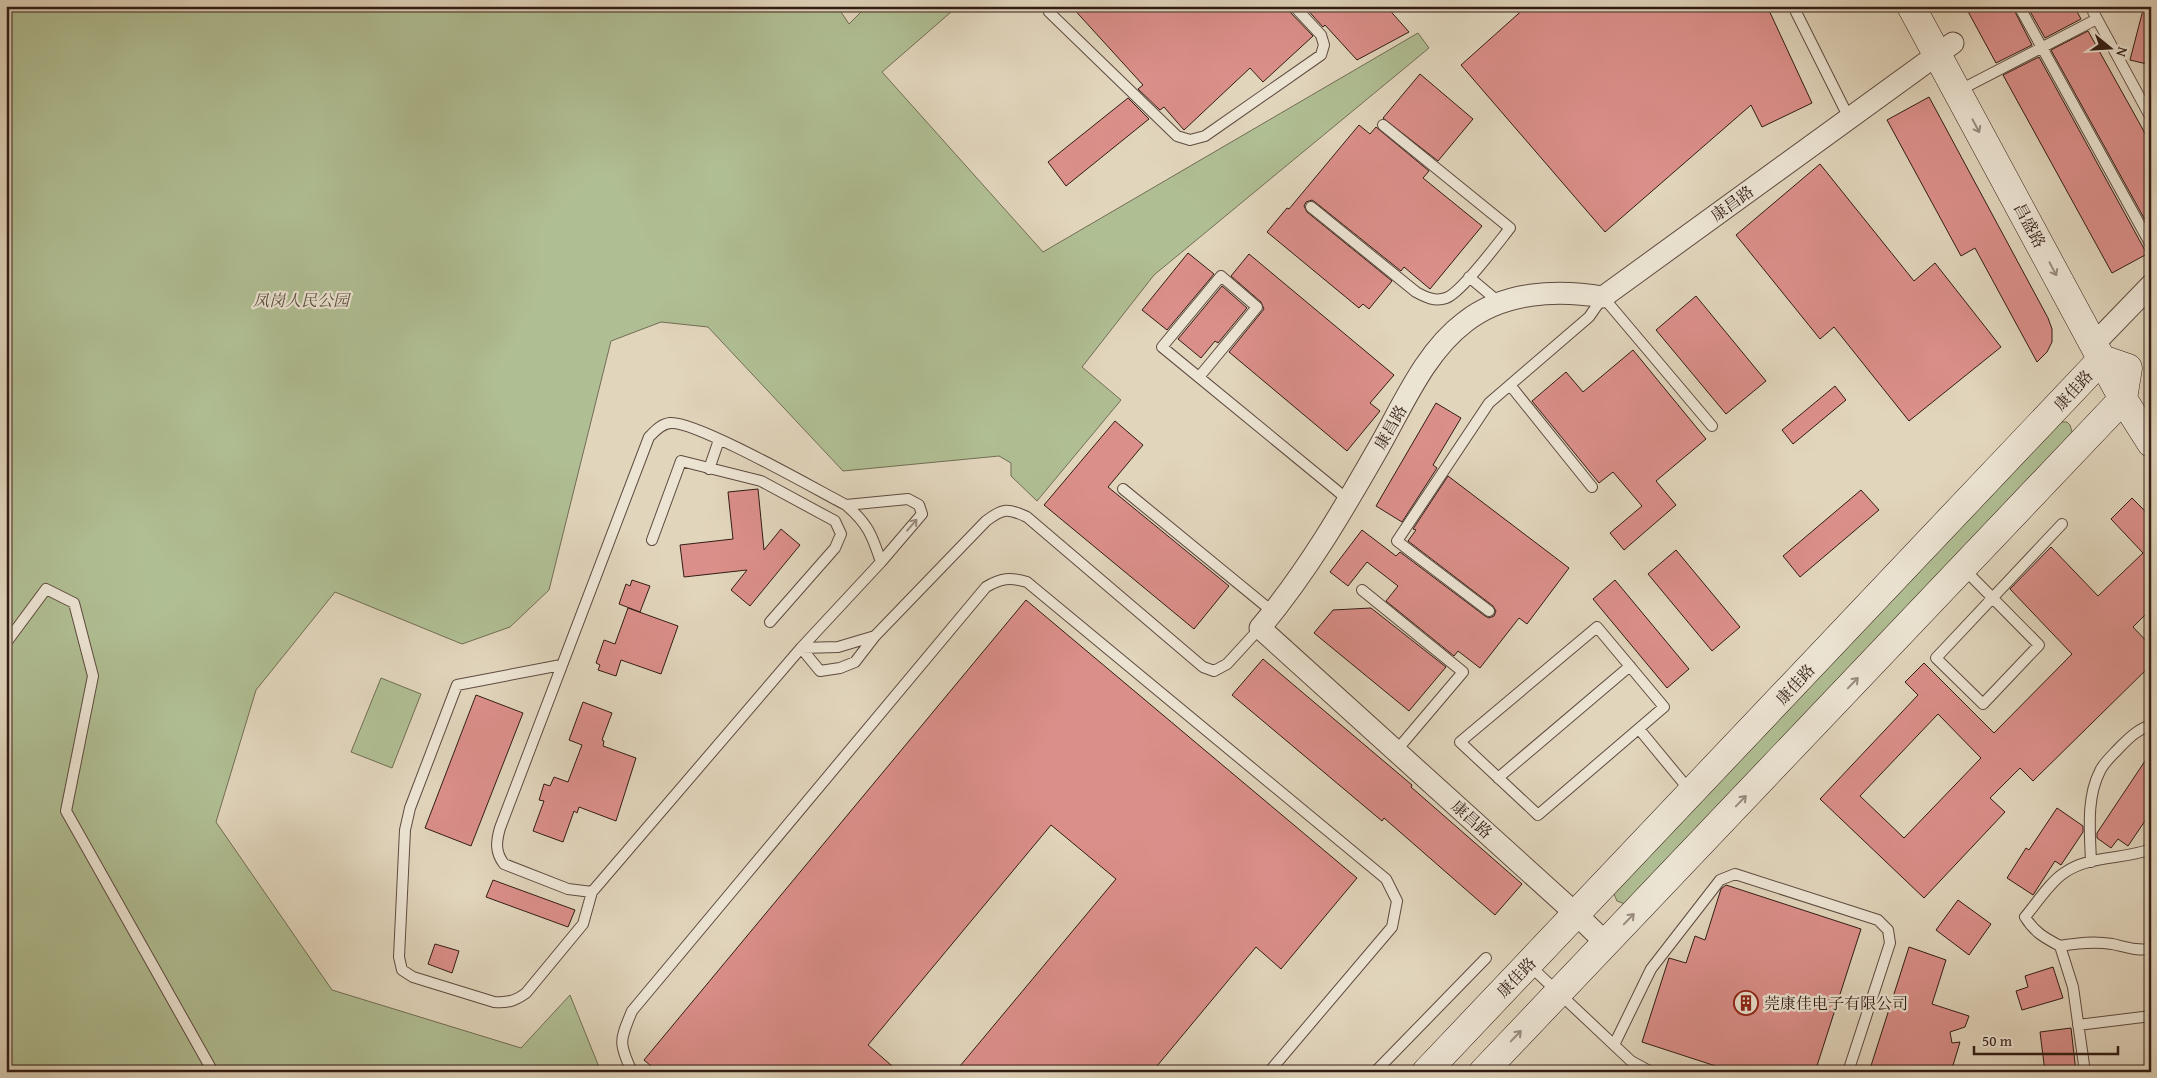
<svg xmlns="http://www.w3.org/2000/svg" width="2157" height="1078" viewBox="0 0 2157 1078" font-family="'Gentium Book Plus','Noto Serif SC',serif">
<rect width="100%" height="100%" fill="#e1d5bc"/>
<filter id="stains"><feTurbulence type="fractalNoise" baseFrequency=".004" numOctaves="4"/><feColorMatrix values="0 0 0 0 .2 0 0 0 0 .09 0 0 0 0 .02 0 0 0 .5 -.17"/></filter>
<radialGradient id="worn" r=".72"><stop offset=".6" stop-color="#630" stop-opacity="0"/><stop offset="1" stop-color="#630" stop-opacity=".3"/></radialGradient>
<path fill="#b0be93" stroke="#716d54" d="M 6,6 L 837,6 L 849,24 L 867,6 L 958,6 L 882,72 L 1043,252 L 1418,33 L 1429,48 L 1154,275 L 1082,367 L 1121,400 L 1037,501 L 1011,476 L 1011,463 L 999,456 L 843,471 L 708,327 L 661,322 L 611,341 L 549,590 L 510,627 L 462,644 L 335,592 L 256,690 L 216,822 L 332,990 L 521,1048 L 570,995 L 601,1072 L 6,1072 Z
M 2059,422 L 2067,422 L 2070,425 L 2073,435 L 1625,904 L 1617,901 L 1614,894 L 1615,890 Z
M 381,678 L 421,694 L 392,768 L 351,752 Z"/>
<path fill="#db8f8a" stroke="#321c15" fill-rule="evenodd" d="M 1071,6 L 1287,6 L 1289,11 L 1313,36 L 1263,82 L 1250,68 L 1184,130 L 1164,107 L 1160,110 L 1138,89 L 1143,85 Z
M 1304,6 L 1386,6 L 1409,32 L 1357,60 L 1325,25 L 1323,27 Z
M 1527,6 L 1767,6 L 1812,103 L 1762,127 L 1751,105 L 1605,232 L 1461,65 Z
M 1965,6 L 2012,6 L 2032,45 L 1996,63 Z
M 2027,6 L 2074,6 L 2081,19 L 2045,38 Z
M 2144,6 L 2151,6 L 2151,65 L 2130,60 Z
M 2088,31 L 2151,144 L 2151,226 L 2149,227 L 2051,50 Z
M 2039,57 L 2147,254 L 2112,273 L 2003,75 Z
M 1420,74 L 1473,119 L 1438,161 L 1383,118 Z
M 1929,97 L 2048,318 L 2052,329 L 2052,342 L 2047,352 L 2037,362 L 1975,248 L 1961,256 L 1887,120 Z
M 1128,98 L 1149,119 L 1066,186 L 1048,162 Z
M 1359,125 L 1370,134 L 1376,127 L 1429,171 L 1423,178 L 1482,226 L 1430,289 L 1404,267 L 1401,271 L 1315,202 L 1312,200 L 1306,202 L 1304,206 L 1307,212 L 1392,281 L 1369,309 L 1363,304 L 1359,308 L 1267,232 L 1287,208 L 1289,209 Z
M 1820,164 L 1914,281 L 1935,263 L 2001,347 L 1909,421 L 1834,327 L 1820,339 L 1736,235 Z
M 1188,253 L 1214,274 L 1167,330 L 1142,310 Z
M 1249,254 L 1394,375 L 1370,403 L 1380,411 L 1347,451 L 1229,352 L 1264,309 L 1261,302 L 1231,276 Z
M 1222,286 L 1247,308 L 1218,343 L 1215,341 L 1201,358 L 1178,339 Z
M 1696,296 L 1766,381 L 1726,414 L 1656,330 Z
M 1633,350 L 1706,439 L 1656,481 L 1676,505 L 1624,550 L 1610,533 L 1642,506 L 1613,472 L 1599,483 L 1532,401 L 1566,372 L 1583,392 Z
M 1835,386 L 1846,400 L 1793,444 L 1782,430 Z
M 1436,403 L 1461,418 L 1433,465 L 1437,468 L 1402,522 L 1376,506 Z
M 1115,421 L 1143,445 L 1108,487 L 1229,586 L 1194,629 L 1044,505 Z
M 1448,476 L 1569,568 L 1527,624 L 1519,618 L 1480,668 L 1458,651 L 1454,656 L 1386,601 L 1398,586 L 1367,562 L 1348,586 L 1330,572 L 1362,530 L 1396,556 L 1400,552 L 1485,616 L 1489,618 L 1494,616 L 1496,611 L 1493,606 L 1408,541 L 1416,530 L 1413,529 Z
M 758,489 L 764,550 L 781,529 L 800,545 L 750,606 L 731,590 L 747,570 L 684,577 L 680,545 L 733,539 L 728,492 Z
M 1861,490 L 1879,510 L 1800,577 L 1783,556 Z
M 2132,498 L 2151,517 L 2151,609 L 2133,627 L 2151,646 L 2151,665 L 2033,781 L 2020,768 L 1990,798 L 2005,812 L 1924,898 L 1820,799 L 1918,695 L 1905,682 L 1924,663 L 1994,733 L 2072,654 L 2010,589 L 2051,547 L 2098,596 L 2143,553 L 2111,519 ZM 1938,714 L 1981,758 L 1904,838 L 1860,796 Z
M 1676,550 L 1740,627 L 1712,651 L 1648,574 Z
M 632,580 L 650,586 L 640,612 L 619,604 L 626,584 L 630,586 Z
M 1615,580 L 1689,669 L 1667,688 L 1593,599 Z
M 1026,600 L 1357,878 L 1281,969 L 1256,947 L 1152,1072 L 955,1072 L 1116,879 L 1051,825 L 868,1045 L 899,1072 L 658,1072 L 644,1060 Z
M 628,608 L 678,626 L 661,674 L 621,660 L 616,676 L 598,670 L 600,665 L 596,663 L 604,640 L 615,644 Z
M 1371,608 L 1446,667 L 1409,711 L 1314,633 L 1333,610 Z
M 1263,659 L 1412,785 L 1411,787 L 1522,884 L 1495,915 L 1384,818 L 1382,821 L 1232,695 Z
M 476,695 L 523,713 L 471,846 L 425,828 Z
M 583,702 L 612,713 L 602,740 L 604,741 L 603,746 L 636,758 L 616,821 L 579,807 L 577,813 L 574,811 L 563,842 L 533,831 L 544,801 L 539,800 L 544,784 L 550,786 L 554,777 L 568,782 L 582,745 L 569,740 Z
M 2151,752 L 2151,812 L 2128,846 L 2118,839 L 2111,848 L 2097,838 L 2097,833 Z
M 2057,808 L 2083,826 L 2083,832 L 2061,865 L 2055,861 L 2033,895 L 2007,878 L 2026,848 L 2029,850 Z
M 493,880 L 575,910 L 568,927 L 486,897 Z
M 1726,885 L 1861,929 L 1815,1072 L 1734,1072 L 1642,1042 L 1669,958 L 1686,963 L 1695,936 L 1705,940 L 1721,889 Z
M 1958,900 L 1991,924 L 1969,955 L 1936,930 Z
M 435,944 L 459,951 L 452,973 L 428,964 Z
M 1909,947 L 1946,960 L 1932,1004 L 1969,1016 L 1965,1027 L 1950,1032 L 1952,1043 L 1960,1042 L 1951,1072 L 1869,1072 Z
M 2053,967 L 2063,998 L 2022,1010 L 2016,991 L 2028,987 L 2025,976 Z
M 2071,1028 L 2076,1072 L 2045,1072 L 2040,1032 Z"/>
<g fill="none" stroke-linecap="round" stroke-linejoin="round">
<defs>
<path id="lane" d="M 1047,6 L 1049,12 L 1177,136 L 1190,140 L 1205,136 L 1321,55 L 1324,45 L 1321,35 L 1294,6
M 1793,6 L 1849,118
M 2019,6 L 2151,245
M 2090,6 L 2151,118
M 1958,91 L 2097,19
M 1311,207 L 1416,292 C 1425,297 1435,302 1446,298 C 1461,293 1498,243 1510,228 L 1383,125
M 1469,277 L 1500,303
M 1199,377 L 1257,307 L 1221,276 L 1162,347 L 1335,489 L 1348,500
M 1510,385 L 1592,487
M 709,469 L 719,440
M 1123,489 L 1273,612
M 846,505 L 908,499 L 919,505 L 922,514 L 881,562 L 801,648 L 592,892 L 568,889 L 504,864 C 495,852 496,842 500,828 L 649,437 C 655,431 661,424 670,423 C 695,420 817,490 846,505 C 868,524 872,535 881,562
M 652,540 L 681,461 L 761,481 L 835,521 L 841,534 L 835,548 L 770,622
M 1963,568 L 2039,645 L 1983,704 L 1936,658 L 2062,524
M 1362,590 L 1463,672 L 1396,751
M 1489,611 L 1397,541 L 1489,403 L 1589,317 L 1603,297 L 1712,426
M 1597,627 L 1664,707 L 1538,815 L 1460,742 Z
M 875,636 L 986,521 C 1003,508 1008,508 1027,517 L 1203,667 L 1214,671 L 1227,664 L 1260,628
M 875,636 L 855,662 L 840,668 L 820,671 L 801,648 L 838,647 Z
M 6,643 L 46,589 L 74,603 L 93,676 L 66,811 L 213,1072
M 561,665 L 457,685 L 410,808 L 405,830 L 399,957 L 402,970 L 413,977 L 494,1002 C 508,1003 515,1001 526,993 L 583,924 L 592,892
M 1639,729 L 1691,792
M 1498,778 L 1630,666
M 2091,862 C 2090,832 2086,798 2100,771 C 2104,762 2114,754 2120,747 C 2129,738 2138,729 2151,725
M 2060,946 C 2078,943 2094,941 2112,944 C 2126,947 2136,951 2151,949
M 1528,964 L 1631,1061 L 1651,1072
M 2078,1025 L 2151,1016
M 1614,1045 L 1651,969 L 1720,880 L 1735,874 L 1878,920 L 1888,930 L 1890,943 L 1848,1072
M 632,1072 C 618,1042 620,1040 632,1011 L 986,587 C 1001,578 1010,577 1027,582 L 1386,879 L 1397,901 L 1392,927 L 1269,1072
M 1375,1072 L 1486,958
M 2085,1072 L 2073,987 L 2060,946 C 2045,938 2034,932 2025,917 C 2036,904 2050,882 2064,873 C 2089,855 2123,860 2151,849"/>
<path id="street" d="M 2094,344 L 2151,285
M 1606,943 L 1576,914 L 1260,628 C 1307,572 1343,510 1379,447 C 1403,405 1425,352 1465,322 C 1503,292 1556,289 1603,297 L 1953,43"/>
<path id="secondary" d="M 1911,6 L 2123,399 L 2151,443
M 1426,1072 L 2102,359 L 2128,368 L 2123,399 L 1483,1072"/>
</defs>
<use href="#lane" stroke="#5e4a3f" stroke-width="12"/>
<use href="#street" stroke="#5e4a3f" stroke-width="23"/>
<use href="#secondary" stroke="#321c15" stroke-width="29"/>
<use href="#lane" stroke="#ece4d3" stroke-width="10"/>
<use href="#street" stroke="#ece4d3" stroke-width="21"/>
<use href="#secondary" stroke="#ece4d3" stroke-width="28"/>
</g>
<defs><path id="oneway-shaft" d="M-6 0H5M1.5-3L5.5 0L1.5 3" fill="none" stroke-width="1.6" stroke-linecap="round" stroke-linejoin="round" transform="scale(1.25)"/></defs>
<g stroke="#988a7e">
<use href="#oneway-shaft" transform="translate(1976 126) rotate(62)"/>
<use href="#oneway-shaft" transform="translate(2053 269) rotate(62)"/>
<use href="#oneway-shaft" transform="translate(912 525) rotate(-49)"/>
<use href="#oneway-shaft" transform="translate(1853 683) rotate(-46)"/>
<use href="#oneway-shaft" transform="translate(1741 801) rotate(-46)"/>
<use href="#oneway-shaft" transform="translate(1629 919) rotate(-46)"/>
<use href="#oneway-shaft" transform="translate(1516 1036) rotate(-46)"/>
</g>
<defs>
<symbol id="building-ring" viewBox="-11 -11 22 22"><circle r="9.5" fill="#ece4d3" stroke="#8f2418" stroke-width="1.5"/><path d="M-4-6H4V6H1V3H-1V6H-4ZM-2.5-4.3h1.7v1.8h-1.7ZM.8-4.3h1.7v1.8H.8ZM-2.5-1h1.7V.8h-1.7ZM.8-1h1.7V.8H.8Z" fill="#8f2418"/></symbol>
</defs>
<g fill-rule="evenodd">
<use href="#building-ring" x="1732" y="989" width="28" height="28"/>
</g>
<g text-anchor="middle" stroke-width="4.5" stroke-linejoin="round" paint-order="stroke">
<g font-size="16" fill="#321c15" stroke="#ece4d3">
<text transform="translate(1732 203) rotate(-36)" y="6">康昌路</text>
<text transform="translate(2030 225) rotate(62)" y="6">昌盛路</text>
<text transform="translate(2073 390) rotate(-47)" y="6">康佳路</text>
<text transform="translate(1390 427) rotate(-60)" y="6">康昌路</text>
<text transform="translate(1795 684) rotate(-47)" y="6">康佳路</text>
<text transform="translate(1472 819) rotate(42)" y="6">康昌路</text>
<text transform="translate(1516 977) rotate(-46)" y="6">康佳路</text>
</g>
<g font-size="16" font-style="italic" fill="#584d3b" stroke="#ece4d3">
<text x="301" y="306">凤岗人民公园</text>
</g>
<g font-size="16" fill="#321c15" stroke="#ece4d3" text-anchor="start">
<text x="1764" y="1009">莞康佳电子有限公司</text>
</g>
</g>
<rect width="2157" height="1078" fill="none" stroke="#e1d5bc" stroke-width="25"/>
<rect x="8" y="8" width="2142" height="1063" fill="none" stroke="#321c15" stroke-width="2.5"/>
<rect x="12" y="12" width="2132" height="1053" fill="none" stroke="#321c15"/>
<g transform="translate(2110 48) rotate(108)" stroke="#ece4d3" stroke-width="4" paint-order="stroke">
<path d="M0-4L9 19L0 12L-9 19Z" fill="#321c15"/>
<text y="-8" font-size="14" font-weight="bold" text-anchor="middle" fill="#321c15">N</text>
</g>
<path d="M1974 1046v8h144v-8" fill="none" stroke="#321c15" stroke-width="2.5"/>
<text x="1982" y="1046" font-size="15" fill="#321c15" stroke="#ece4d3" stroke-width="4" paint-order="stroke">50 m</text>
<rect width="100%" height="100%" filter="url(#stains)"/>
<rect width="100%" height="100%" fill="url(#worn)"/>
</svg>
